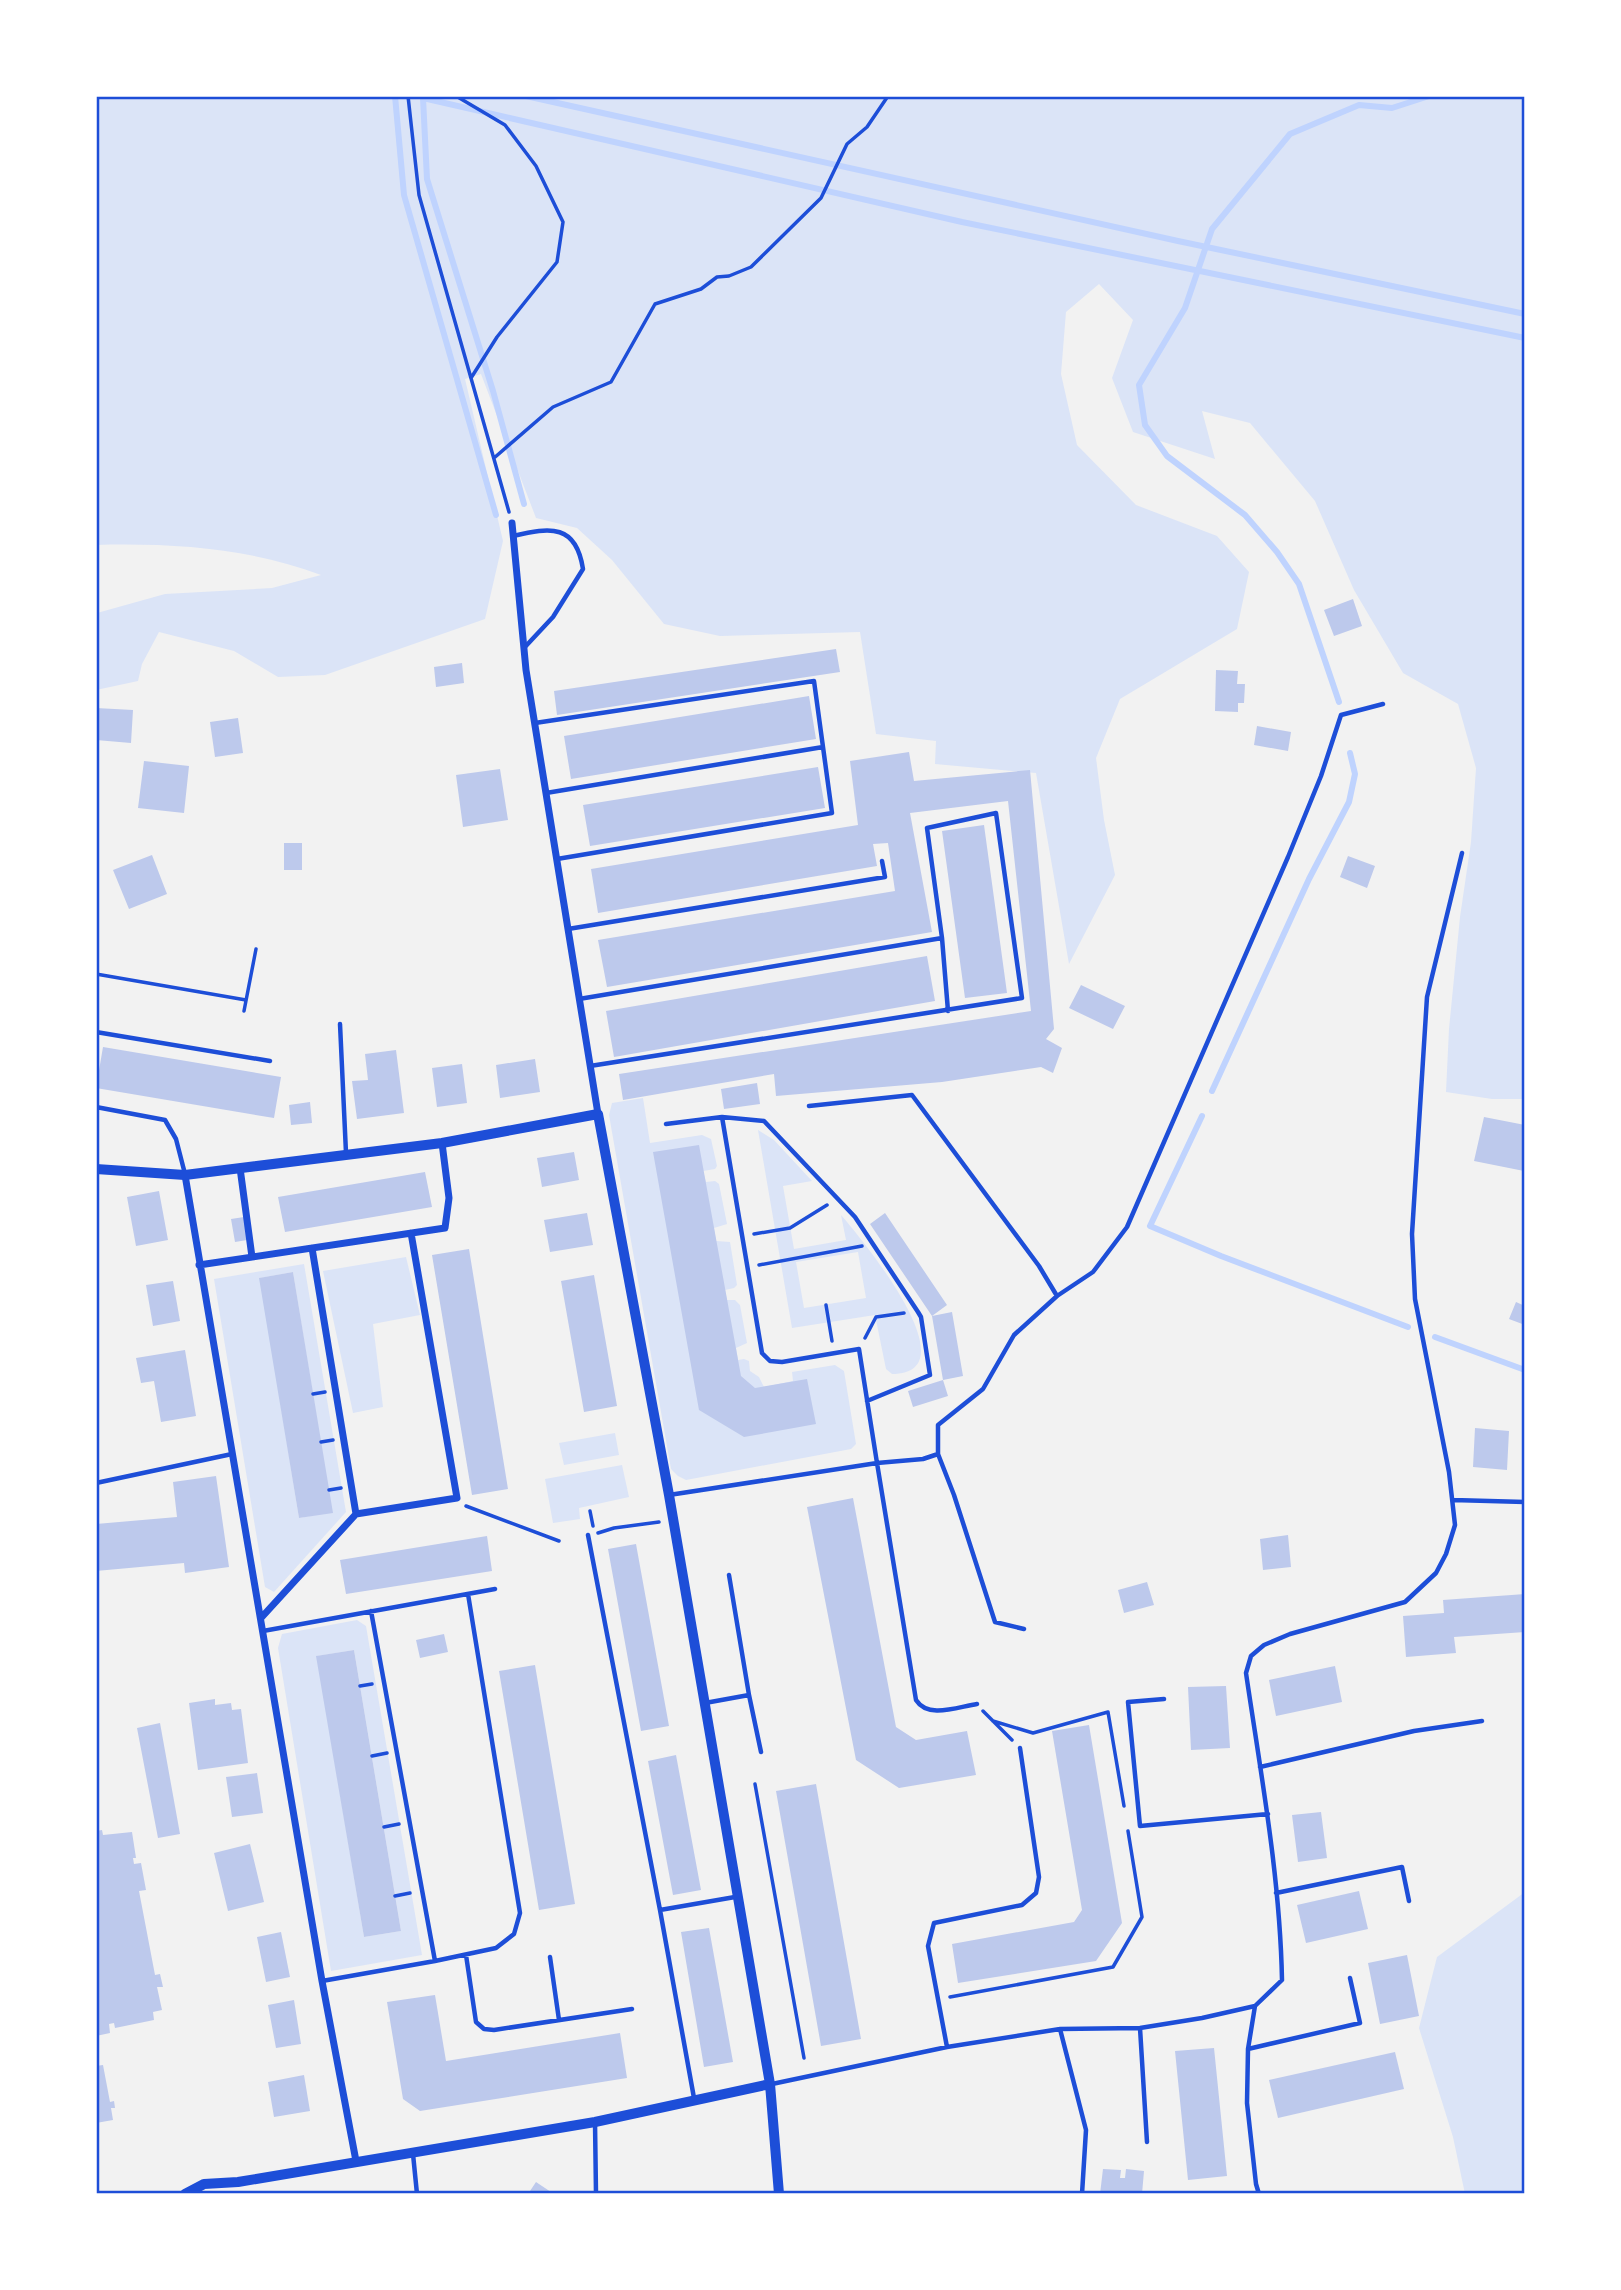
<svg xmlns="http://www.w3.org/2000/svg" width="1621" height="2290" viewBox="0 0 1621 2290" font-family="Rubik,sans-serif">
<rect width="100%" height="100%" fill="#f2f2f2"/>
<path fill="#dbe4f7" fill-rule="evenodd" d="M 96,96 L 1525,96 L 1525,1099 L 1492,1099 L 1446,1092 L 1449,1029 L 1460,917 L 1471,842 L 1476,768 L 1458,704 L 1403,673 L 1354,590 L 1315,501 L 1250,423 L 1202,411 L 1215,459 L 1133,432 L 1112,378 L 1133,320 L 1099,284 L 1066,312 L 1061,374 L 1077,445 L 1136,505 L 1217,536 L 1249,572 L 1237,629 L 1120,699 L 1096,758 L 1104,820 L 1115,875 L 1069,964 L 1036,773 L 935,764 L 936,741 L 876,734 L 860,632 L 720,636 L 664,624 L 612,560 L 577,528 L 536,518 L 481,374 L 465,379 L 503,541 L 485,619 L 325,675 L 278,677 L 234,651 L 159,632 L 142,664 L 138,681 L 96,690 L 97,613 L 165,594 L 272,588 L 321,575 C 250,548 172,543 96,545 Z
M 643,1098 L 650,1143 L 702,1135 L 711,1139 L 717,1166 L 715,1169 L 703,1171 L 706,1182 L 715,1181 L 719,1184 L 727,1224 L 714,1228 L 716,1241 L 730,1242 L 737,1285 L 734,1288 L 725,1290 L 727,1300 L 735,1300 L 740,1305 L 747,1343 L 736,1348 L 738,1360 L 744,1359 L 749,1361 L 750,1371 L 759,1377 L 764,1387 L 793,1381 L 792,1372 L 835,1365 L 844,1371 L 856,1444 L 851,1449 L 686,1480 L 678,1476 L 671,1469 L 609,1115 L 612,1103 Z
M 758,1130 L 774,1140 L 812,1181 L 783,1186 L 794,1249 L 846,1240 L 841,1215 C 861,1238 973,1373 892,1374 L 886,1369 L 875,1315 L 792,1328 ZM 858,1252 L 866,1298 L 804,1308 L 796,1262 Z
M 406,1257 L 420,1315 L 373,1324 L 383,1407 L 353,1413 L 323,1271 Z
M 304,1264 L 346,1512 L 274,1592 L 265,1587 L 214,1279 ZM 293,1272 L 332,1512 L 299,1518 L 260,1278 Z
M 615,1433 L 619,1455 L 564,1465 L 559,1443 Z
M 622,1465 L 629,1497 L 579,1508 L 580,1519 L 553,1523 L 545,1479 Z
M 357,1620 L 366,1626 L 422,1955 L 331,1971 L 278,1648 L 282,1634 ZM 354,1650 L 401,1931 L 364,1937 L 317,1656 Z
M 1525,1892 L 1525,2194 L 1465,2194 L 1453,2137 L 1419,2028 L 1437,1957 Z"/>
<g fill="none" stroke-linecap="round" stroke-linejoin="round">
<path stroke="#bfd3fe" stroke-width="6" d="M 395,96 L 404,195 L 496,515
M 526,96 L 1178,241 L 1525,314
M 524,504 L 493,391 L 427,179 L 423,98 L 962,222 L 1525,338
M 1339,702 L 1299,584 L 1277,552 L 1245,515 L 1167,456 L 1145,425 L 1139,385 L 1185,308 L 1212,229 L 1290,134 L 1359,105 L 1392,108 L 1429,96
M 1212,1091 L 1309,879 L 1349,802 L 1355,774 L 1350,753
M 1202,1116 L 1150,1226 L 1221,1256 L 1408,1327
M 1435,1337 L 1525,1370"/>
</g>
<path fill="#bdc9ec" d="M 1353,599 L 1362,626 L 1334,636 L 1324,610 Z
M 836,649 L 840,672 L 557,715 L 554,691 Z
M 462,663 L 464,683 L 436,687 L 434,667 Z
M 1216,670 L 1238,671 L 1237,684 L 1245,684 L 1244,703 L 1238,703 L 1238,712 L 1215,711 Z
M 809,696 L 816,739 L 571,779 L 564,736 Z
M 96,708 L 133,710 L 131,743 L 96,740 Z
M 238,718 L 243,753 L 215,757 L 210,722 Z
M 1257,726 L 1291,732 L 1288,751 L 1254,745 Z
M 909,752 L 914,781 L 1030,770 L 1054,1029 L 1046,1039 L 1062,1048 L 1053,1073 L 1041,1067 L 942,1082 L 776,1096 L 774,1074 L 623,1100 L 619,1074 L 1031,1011 L 1008,801 L 910,813 L 932,932 L 607,987 L 598,940 L 895,891 L 888,843 L 873,844 L 877,866 L 598,913 L 591,869 L 858,825 L 850,761 Z
M 144,761 L 189,766 L 184,813 L 138,808 Z
M 818,767 L 825,808 L 590,846 L 583,805 Z
M 500,769 L 508,820 L 463,827 L 456,775 Z
M 984,825 L 1007,993 L 965,998 L 942,831 Z
M 284,843 L 302,843 L 302,870 L 284,870 Z
M 152,855 L 167,894 L 129,909 L 113,870 Z
M 1348,856 L 1375,866 L 1367,888 L 1340,877 Z
M 927,956 L 935,1001 L 614,1057 L 606,1011 Z
M 1081,985 L 1125,1006 L 1113,1029 L 1069,1008 Z
M 103,1047 L 281,1077 L 274,1118 L 96,1088 Z
M 396,1050 L 404,1113 L 357,1119 L 352,1081 L 368,1080 L 365,1054 Z
M 535,1059 L 540,1092 L 500,1098 L 496,1065 Z
M 462,1064 L 467,1103 L 437,1107 L 432,1068 Z
M 757,1083 L 760,1104 L 724,1109 L 721,1089 Z
M 310,1102 L 312,1123 L 291,1125 L 289,1105 Z
M 1484,1117 L 1525,1125 L 1524,1171 L 1474,1161 Z
M 699,1145 L 741,1376 L 755,1388 L 807,1379 L 816,1424 L 744,1437 L 699,1410 L 653,1152 Z
M 574,1152 L 579,1180 L 542,1187 L 537,1158 Z
M 425,1172 L 432,1207 L 285,1232 L 278,1197 Z
M 159,1191 L 168,1240 L 136,1246 L 127,1197 Z
M 587,1213 L 593,1245 L 550,1252 L 544,1220 Z
M 885,1213 L 947,1305 L 932,1316 L 870,1224 Z
M 244,1217 L 247,1240 L 235,1242 L 231,1219 Z
M 469,1249 L 508,1489 L 472,1495 L 432,1255 Z
M 293,1272 L 333,1513 L 299,1518 L 259,1278 Z
M 594,1275 L 617,1406 L 584,1412 L 561,1281 Z
M 173,1281 L 180,1321 L 153,1326 L 146,1285 Z
M 1516,1302 L 1525,1306 L 1525,1325 L 1509,1319 Z
M 952,1312 L 963,1376 L 943,1380 L 932,1316 Z
M 185,1350 L 196,1416 L 161,1422 L 154,1381 L 141,1383 L 136,1358 Z
M 943,1380 L 948,1396 L 913,1407 L 908,1391 Z
M 1475,1428 L 1509,1431 L 1507,1470 L 1473,1467 Z
M 216,1476 L 229,1567 L 185,1573 L 184,1563 L 96,1571 L 96,1524 L 177,1517 L 173,1482 Z
M 853,1498 L 896,1727 L 916,1740 L 967,1731 L 976,1775 L 899,1788 L 856,1760 L 807,1507 Z
M 1288,1535 L 1291,1567 L 1263,1570 L 1260,1539 Z
M 487,1536 L 492,1571 L 346,1594 L 340,1560 Z
M 636,1544 L 669,1726 L 641,1731 L 608,1549 Z
M 1147,1582 L 1154,1605 L 1124,1613 L 1118,1590 Z
M 1525,1594 L 1525,1632 L 1454,1637 L 1456,1653 L 1406,1657 L 1403,1616 L 1444,1613 L 1443,1600 Z
M 444,1634 L 448,1652 L 420,1658 L 416,1640 Z
M 354,1650 L 401,1931 L 364,1937 L 316,1656 Z
M 535,1665 L 575,1904 L 539,1910 L 499,1671 Z
M 1335,1666 L 1342,1702 L 1276,1716 L 1269,1680 Z
M 1226,1686 L 1230,1748 L 1191,1750 L 1188,1687 Z
M 215,1699 L 215,1705 L 231,1703 L 232,1710 L 241,1709 L 248,1763 L 198,1770 L 189,1703 Z
M 160,1723 L 180,1834 L 158,1838 L 137,1728 Z
M 1089,1725 L 1122,1923 L 1096,1961 L 958,1983 L 952,1944 L 1074,1922 L 1082,1910 L 1052,1731 Z
M 676,1755 L 701,1890 L 673,1895 L 648,1761 Z
M 257,1773 L 263,1813 L 232,1817 L 226,1777 Z
M 816,1784 L 861,2039 L 821,2046 L 776,1791 Z
M 1321,1812 L 1327,1858 L 1298,1862 L 1292,1815 Z
M 102,1830 L 103,1835 L 132,1832 L 136,1858 L 133,1858 L 134,1864 L 141,1863 L 146,1890 L 139,1891 L 155,1975 L 160,1974 L 163,1987 L 157,1987 L 162,2010 L 153,2012 L 154,2020 L 115,2028 L 114,2023 L 109,2024 L 110,2033 L 96,2036 L 96,1831 Z
M 250,1844 L 264,1902 L 228,1911 L 214,1853 Z
M 1359,1891 L 1368,1929 L 1306,1943 L 1297,1905 Z
M 709,1928 L 733,2062 L 704,2067 L 681,1932 Z
M 281,1932 L 290,1977 L 266,1982 L 257,1937 Z
M 1407,1955 L 1419,2016 L 1380,2024 L 1368,1963 Z
M 435,1995 L 446,2061 L 620,2033 L 627,2078 L 420,2111 L 403,2099 L 387,2002 Z
M 294,2000 L 301,2044 L 276,2048 L 268,2005 Z
M 1214,2048 L 1227,2176 L 1188,2180 L 1175,2051 Z
M 1395,2052 L 1404,2089 L 1278,2118 L 1269,2080 Z
M 103,2065 L 110,2102 L 114,2101 L 115,2108 L 111,2108 L 113,2120 L 96,2123 L 96,2066 Z
M 304,2075 L 310,2111 L 274,2117 L 268,2082 Z
M 1103,2169 L 1121,2170 L 1120,2178 L 1125,2178 L 1126,2169 L 1144,2171 L 1142,2194 L 1100,2194 Z
M 536,2182 L 554,2194 L 528,2194 Z"/>
<g fill="none" stroke-linecap="round" stroke-linejoin="round">
<path stroke="#1d4ed8" stroke-width="3.5" d="M 408,96 L 419,195 L 509,512
M 456,96 L 505,125 L 536,166 L 563,222 L 557,262 L 497,337 L 471,378
M 494,458 L 553,407 L 611,382 L 655,304 L 701,289 L 717,277 L 729,276 L 751,267 L 821,198 L 847,144 L 867,127 L 888,96
M 96,974 L 246,1000
M 244,1011 L 256,949
M 754,1234 L 790,1228 L 827,1205
M 759,1265 L 862,1246
M 826,1305 L 832,1341
M 865,1338 L 876,1317 L 904,1313
M 313,1394 L 325,1392
M 321,1442 L 333,1440
M 329,1490 L 341,1488
M 466,1506 L 559,1541
M 590,1511 L 593,1526
M 598,1533 L 614,1528 L 659,1522
M 360,1686 L 372,1684
M 983,1711 L 1012,1740
M 993,1721 L 1033,1733 L 1108,1712 L 1124,1806
M 372,1756 L 387,1753
M 755,1784 L 804,2058
M 384,1827 L 399,1824
M 395,1896 L 410,1893
M 950,1997 L 1113,1967 L 1142,1917 L 1128,1831"/>
<path stroke="#1d4ed8" stroke-width="4.5" d="M 513,536 C 551,527 576,524 583,569 L 553,617 L 524,648
M 535,723 L 814,681 L 832,813 L 557,859
M 546,793 L 823,747
M 568,929 L 885,877 L 882,861
M 579,999 L 942,938
M 340,1024 L 346,1153
M 96,1032 L 270,1061
M 590,1066 L 1022,998 L 996,813 L 927,828 L 942,938 L 948,1011
M 809,1106 L 912,1095 L 1039,1266 L 1057,1296
M 96,1107 L 165,1120 L 176,1139 L 185,1174
M 722,1117 L 764,1121 L 855,1217 L 918,1312 L 921,1317 L 930,1375 L 867,1401
M 666,1124 L 722,1117 L 762,1353 L 770,1361 L 782,1362 L 859,1349 L 877,1463 L 669,1495
M 938,1454 L 923,1459 L 877,1463 L 916,1700 C 928,1719 957,1707 977,1704
M 96,1483 L 232,1454
M 1453,1500 L 1525,1502
M 588,1535 L 660,1910 L 694,2098
M 1024,1629 L 995,1622 L 954,1495 L 938,1454 L 938,1425 L 983,1389 L 1014,1335 L 1057,1296 L 1093,1272 L 1127,1227 L 1288,857 L 1321,776 L 1341,715 L 1383,704
M 263,1631 L 495,1589
M 749,1695 L 761,1752
M 1164,1699 L 1128,1702 L 1140,1826 L 1268,1814
M 705,1703 L 749,1695 L 729,1575
M 1260,1767 L 1414,1731 L 1482,1721
M 1276,1893 L 1402,1867 L 1409,1901
M 660,1910 L 735,1897
M 466,1955 L 476,2022 L 484,2029 L 494,2030 L 632,2009
M 550,1957 L 559,2020
M 435,1961 L 496,1948 L 514,1934 L 520,1913 L 468,1594
M 322,1981 L 435,1961 L 371,1611
M 1255,2006 L 1248,2049 L 1247,2103 L 1256,2184 L 1259,2194
M 1140,2028 L 1147,2142
M 1060,2029 L 1086,2130 L 1082,2194
M 947,2047 L 928,1946 L 934,1923 L 1022,1905 L 1036,1893 L 1039,1877 L 1020,1748
M 1248,2049 L 1360,2023 L 1350,1978
M 772,2084 L 947,2047 L 1060,2029 L 1140,2028 L 1202,2018 L 1255,2006 L 1282,1980 C 1280,1877 1261,1775 1246,1673 L 1251,1656 L 1264,1645 L 1290,1634 L 1405,1602 L 1436,1573 L 1446,1554 L 1455,1525 L 1449,1472 L 1415,1299 L 1412,1234 L 1427,997 L 1462,853
M 595,2122 L 596,2194
M 413,2154 L 417,2194"/>
<path stroke="#1d4ed8" stroke-width="7" d="M 512,523 L 526,670 L 598,1114
M 240,1168 L 252,1257
M 185,1175 L 322,1981 L 356,2161
M 199,1265 L 445,1228 L 449,1198 L 442,1143
M 356,1514 L 457,1498 L 411,1233
M 261,1618 L 356,1514 L 312,1248"/>
<path stroke="#1d4ed8" stroke-width="10" d="M 96,1169 L 185,1175 L 442,1143 L 598,1114 L 669,1495 L 770,2084 L 779,2194
M 185,2194 L 204,2184 L 238,2182 L 595,2122 L 770,2084"/>
</g>
<rect width="1621" height="2290" fill="none" stroke="#ffffff" stroke-width="196"/>
<rect x="98" y="98" width="1425" height="2094" fill="none" stroke="#1d4ed8" stroke-width="2.5"/>
</svg>
